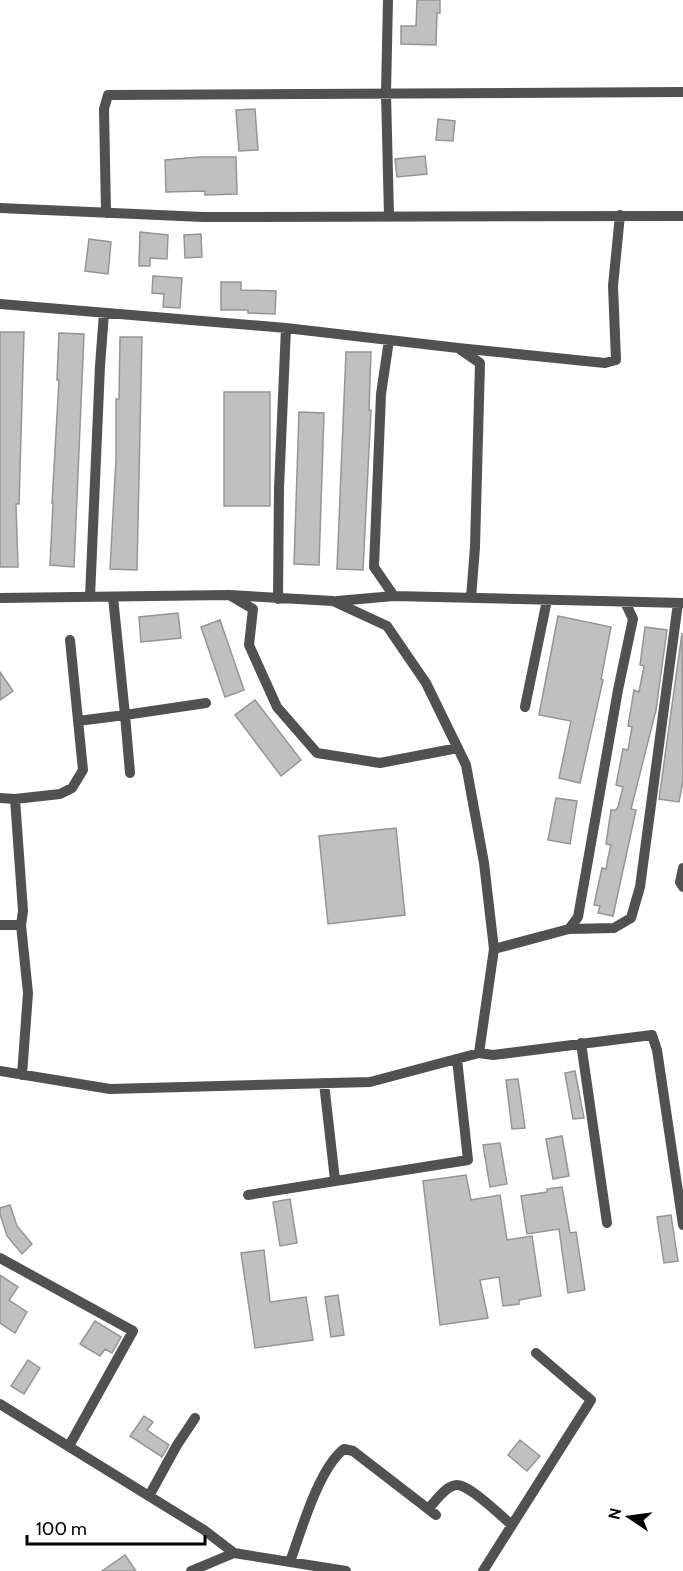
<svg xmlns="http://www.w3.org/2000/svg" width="683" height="1571" viewBox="0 0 683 1571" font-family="Cabin,sans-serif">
<rect width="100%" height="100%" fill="#fff"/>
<path fill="#c0c0c0" stroke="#959595" stroke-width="1.5" d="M 417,0 L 440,0 L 440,13 L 437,13 L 436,45 L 401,44 L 401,26 L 416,26 Z
M 255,109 L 258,150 L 239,151 L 236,110 Z
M 438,119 L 455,121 L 453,141 L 436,140 Z
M 425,156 L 427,174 L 397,177 L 395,159 Z
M 199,157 L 236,157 L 237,194 L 205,195 L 205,191 L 166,192 L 165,160 Z
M 140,232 L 168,235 L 167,259 L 150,258 L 150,266 L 139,266 Z
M 201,234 L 202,257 L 185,258 L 184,235 Z
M 89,239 L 111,242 L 108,274 L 85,271 Z
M 153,276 L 182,278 L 180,308 L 163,307 L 164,294 L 152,293 Z
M 221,282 L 241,282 L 241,290 L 276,291 L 275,314 L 248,313 L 248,310 L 221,310 Z
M 0,332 L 24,332 L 19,504 L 16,504 L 18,567 L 0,567 Z
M 59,333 L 84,334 L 74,567 L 50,565 L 53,503 L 52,503 L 59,380 L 57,380 Z
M 120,337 L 142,337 L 137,570 L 110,569 L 116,459 L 116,399 L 119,399 Z
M 346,352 L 371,352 L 369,410 L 371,410 L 363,570 L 337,569 Z
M 224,392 L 270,392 L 270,506 L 224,506 Z
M 299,412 L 324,413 L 319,565 L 294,564 Z
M 178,613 L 181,638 L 141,642 L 139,617 Z
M 558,616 L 611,627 L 601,679 L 603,680 L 580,783 L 559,778 L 571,721 L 539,715 Z
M 220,620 L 244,690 L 225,697 L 201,627 Z
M 645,627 L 667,630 L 656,710 L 631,809 L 636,810 L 613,916 L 598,913 L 600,906 L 594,905 L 602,868 L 606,869 L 608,858 L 611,845 L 606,844 L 611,810 L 616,810 L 618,807 L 623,787 L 616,785 L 623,749 L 628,750 L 632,727 L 628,726 L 634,690 L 639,692 L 644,666 L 640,665 Z
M 682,633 L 683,781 L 679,802 L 659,799 Z
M 0,672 L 13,691 L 0,700 Z
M 255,700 L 301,760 L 281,776 L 235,715 Z
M 556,798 L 577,801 L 570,844 L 548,840 Z
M 396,828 L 405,915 L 328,924 L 319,836 Z
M 575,1071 L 584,1118 L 573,1119 L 565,1073 Z
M 518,1079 L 525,1128 L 512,1129 L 506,1080 Z
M 562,1136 L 569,1176 L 553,1179 L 546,1139 Z
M 500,1143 L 507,1184 L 490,1187 L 483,1145 Z
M 466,1175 L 471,1200 L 500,1195 L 507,1240 L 532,1236 L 541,1296 L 519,1300 L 519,1304 L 503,1306 L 499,1277 L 480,1280 L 488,1318 L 440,1325 L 423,1181 Z
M 562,1187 L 570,1233 L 576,1232 L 585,1290 L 568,1293 L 559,1229 L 527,1234 L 521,1196 L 547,1192 L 547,1189 Z
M 290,1199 L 297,1243 L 280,1246 L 273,1202 Z
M 10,1205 L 17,1226 L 32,1244 L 22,1254 L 7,1236 L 0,1214 L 0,1208 Z
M 671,1215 L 678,1261 L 664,1263 L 657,1217 Z
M 264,1250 L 270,1302 L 306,1297 L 313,1340 L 255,1348 L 241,1253 Z
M 0,1275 L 18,1287 L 9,1300 L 27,1312 L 15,1333 L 0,1323 Z
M 338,1295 L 344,1335 L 331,1337 L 325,1297 Z
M 95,1321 L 121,1337 L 112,1353 L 105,1349 L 100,1356 L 80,1344 Z
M 28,1360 L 40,1368 L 24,1394 L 11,1386 Z
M 144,1416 L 153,1422 L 147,1430 L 169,1445 L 162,1457 L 130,1436 Z
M 520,1440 L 540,1456 L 527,1471 L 508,1455 Z
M 125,1555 L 136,1571 L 102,1571 Z"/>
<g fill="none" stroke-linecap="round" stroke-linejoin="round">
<path stroke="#515151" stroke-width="10" d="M 388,0 L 386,93 L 389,216
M 0,208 L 203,217 L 683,216
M 106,213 L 104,109 L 108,95 L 683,92
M 0,304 L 286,328 L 458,348 L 605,363 L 616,360 L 613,286 L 620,215
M 389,340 L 381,394 L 374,567 L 394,596
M 461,350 L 480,363 L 475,547 L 471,598
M 231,596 L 253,609 L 249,645 L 277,707 L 317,753 L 380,763 L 458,748
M 90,597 L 100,366 L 104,313
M 113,597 L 125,715 L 206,703
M 0,598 L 229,595 L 333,601 L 387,626 L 426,683 L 466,765 L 484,863 L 494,949 L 479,1053 L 370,1082 L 110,1089 L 0,1071
M 278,599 L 279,488 L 286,328
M 337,601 L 394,596 L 683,603
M 525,707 L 547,600
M 78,721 L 125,715 L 130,773
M 0,798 L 15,799 L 23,911 L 21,925 L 28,993 L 22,1075
M 15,799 L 60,794 L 72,788 L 83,770 L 70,640
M 683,868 L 680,882 L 683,887
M 0,925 L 21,925
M 569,929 L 614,928 L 631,918 L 640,887 L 678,603
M 494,949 L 569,929 L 578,917 L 618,690 L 633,619 L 625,602
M 581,1043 L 607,1223
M 479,1053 L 493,1055 L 652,1035 L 657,1050 L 683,1225
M 324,1083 L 335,1180
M 248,1195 L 468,1160 L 457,1059
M 0,1258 L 133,1331 L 69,1446
M 0,1404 L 204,1530 L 234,1553 L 346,1571
M 149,1496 L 177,1445 L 195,1418
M 428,1509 C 436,1501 446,1485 457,1485 C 470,1485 501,1516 512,1525
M 290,1562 C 301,1531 319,1468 344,1449 L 353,1451 L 436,1515
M 191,1571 L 234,1553
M 483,1571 L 591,1400 L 536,1353"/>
</g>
<g transform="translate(629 1517) rotate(283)" stroke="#ffffff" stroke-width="4.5" paint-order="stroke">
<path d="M0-4.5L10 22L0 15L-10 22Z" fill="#000000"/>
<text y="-9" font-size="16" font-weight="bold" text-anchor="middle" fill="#000000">N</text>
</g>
<path d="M27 1535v9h178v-9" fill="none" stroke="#000000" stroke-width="3"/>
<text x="36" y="1535" font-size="18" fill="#000000" stroke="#ffffff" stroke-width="4.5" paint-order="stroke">100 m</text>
</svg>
